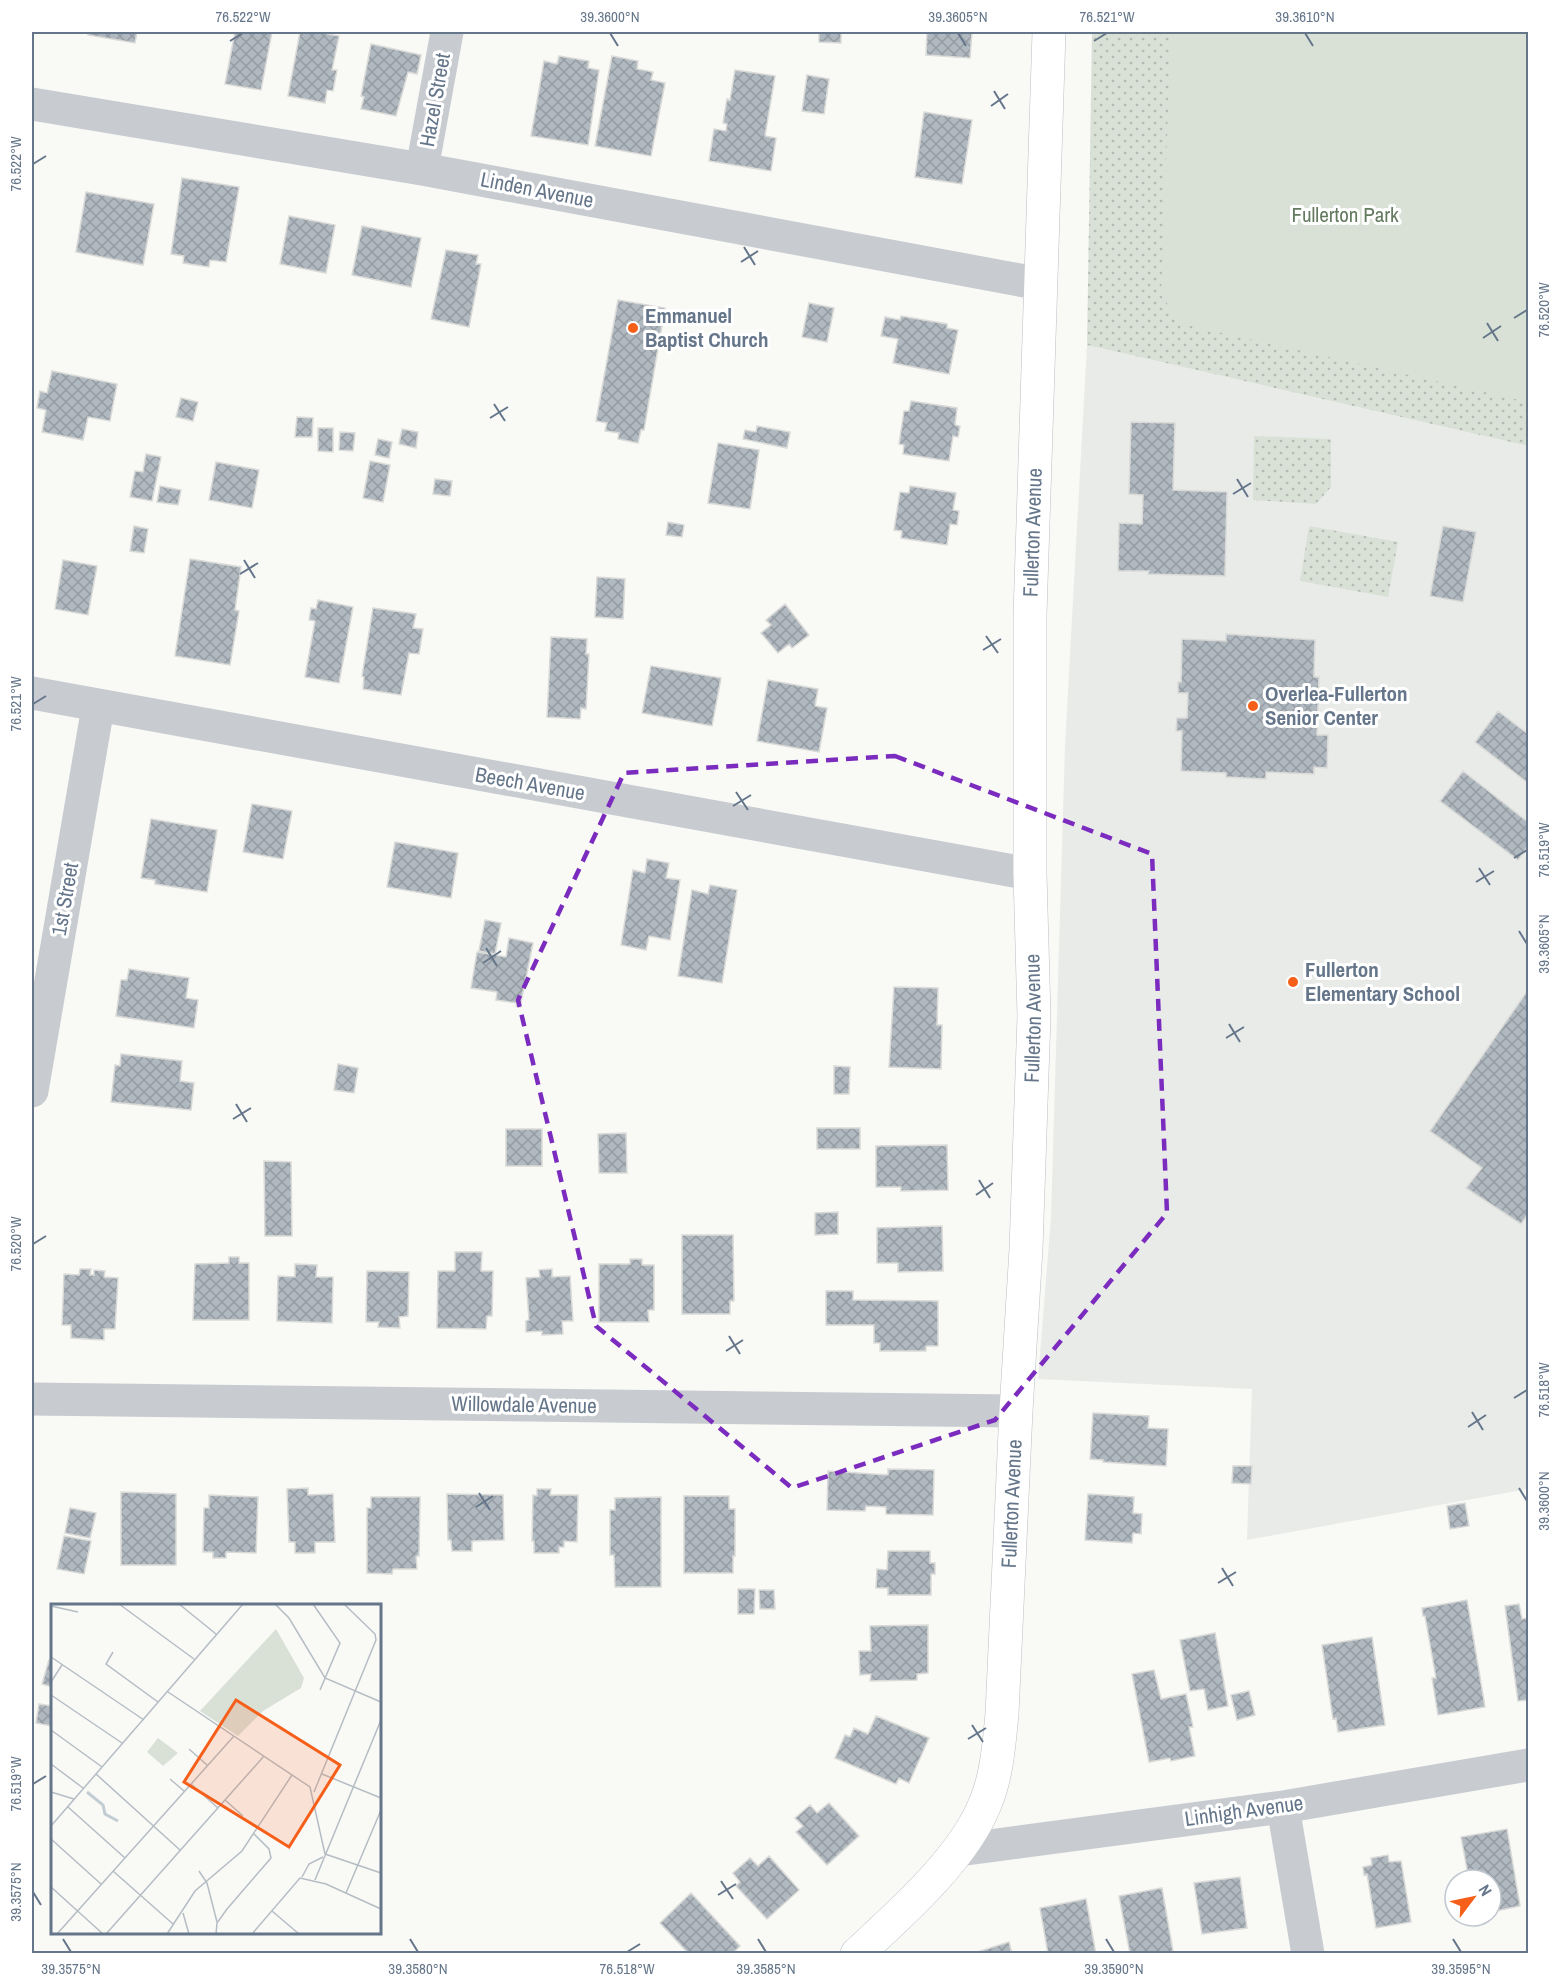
<svg xmlns="http://www.w3.org/2000/svg" width="1560" height="1985" viewBox="0 0 1560 1985" font-family="'Archivo Narrow',sans-serif">
<defs>
<pattern id="park-dots" width="8" height="8" patternUnits="userSpaceOnUse" patternTransform="scale(1.5)"><rect width="8" height="8" fill="#d9e1d6"/><path d="M2 2h.1M6 6h.1" fill="none" stroke="#b4bbb3" stroke-width="1.8" stroke-linecap="round"/></pattern>
<pattern id="building-cross-hatch" width="8" height="8" patternUnits="userSpaceOnUse" patternTransform="scale(1.5)"><rect width="8" height="8" fill="#b1b9c0"/><path d="M0 0l8 8M0 8l8-8" fill="none" stroke="#949ba2"/></pattern>
</defs>
<rect width="100%" height="100%" fill="#f9f9f6"/>
<path fill="#e9ebe9" d="M 1087,345 L 1528,446 L 1528,1489 L 1247,1540 L 1252,1389 L 1038,1379 L 1051,1218 L 1065,746 Z"/>
<path fill="url(#park-dots)" d="M 1092,32 L 1528,32 L 1528,446 L 1087,345 Z
M 1254,436 L 1331,439 L 1331,487 L 1316,504 L 1253,500 Z
M 1309,526 L 1398,542 L 1388,597 L 1300,581 Z"/>
<path fill="#d9e1d6" d="M 1171,32 L 1528,32 L 1528,402 L 1182,324 L 1161,295 Z"/>
<path fill="url(#building-cross-hatch)" stroke="#dadbd8" stroke-width="1.5" d="M 89,32 L 137,32 L 135,43 L 88,35 Z
M 235,32 L 272,32 L 261,90 L 225,84 Z
M 300,32 L 317,32 L 339,36 L 332,70 L 337,70 L 333,91 L 327,90 L 325,103 L 288,96 Z
M 819,32 L 841,32 L 841,43 L 819,42 Z
M 927,32 L 972,32 L 970,58 L 926,55 Z
M 371,44 L 421,55 L 417,74 L 408,72 L 396,116 L 361,109 L 364,97 L 361,96 Z
M 559,56 L 589,61 L 588,68 L 599,70 L 588,145 L 531,136 L 544,61 L 557,64 Z
M 612,56 L 638,61 L 637,69 L 653,72 L 651,80 L 665,83 L 651,156 L 595,146 Z
M 735,70 L 775,76 L 765,136 L 776,138 L 771,171 L 709,161 L 714,129 L 726,131 L 727,124 L 723,123 L 727,99 L 730,100 Z
M 807,75 L 829,79 L 824,114 L 802,111 Z
M 924,112 L 972,120 L 962,184 L 915,177 Z
M 182,178 L 239,187 L 226,262 L 210,260 L 209,267 L 183,263 L 184,256 L 171,254 Z
M 86,192 L 154,204 L 143,265 L 76,252 Z
M 289,216 L 335,225 L 326,273 L 280,264 Z
M 362,226 L 421,238 L 411,287 L 352,275 Z
M 446,250 L 478,255 L 476,264 L 481,264 L 469,327 L 431,319 Z
M 618,300 L 665,308 L 644,430 L 641,430 L 638,443 L 618,439 L 619,433 L 605,431 L 607,423 L 596,421 Z
M 809,303 L 834,308 L 827,342 L 802,337 Z
M 901,316 L 947,324 L 947,328 L 958,330 L 949,374 L 893,363 L 898,339 L 881,336 L 885,317 L 900,320 Z
M 52,371 L 117,384 L 110,421 L 88,417 L 83,440 L 42,432 L 46,410 L 37,408 L 40,391 L 47,393 Z
M 181,398 L 198,402 L 193,421 L 176,417 Z
M 911,401 L 957,408 L 955,425 L 960,426 L 958,437 L 953,436 L 949,461 L 903,454 L 904,445 L 899,444 L 904,411 L 909,411 Z
M 297,417 L 313,418 L 312,437 L 295,437 Z
M 1131,422 L 1175,423 L 1173,490 L 1227,492 L 1225,576 L 1148,574 L 1149,571 L 1118,571 L 1119,523 L 1142,524 L 1143,495 L 1129,494 Z
M 757,426 L 790,432 L 787,448 L 743,439 L 745,430 L 756,432 Z
M 318,428 L 333,428 L 333,452 L 318,451 Z
M 402,429 L 418,432 L 416,448 L 399,444 Z
M 340,432 L 355,433 L 353,451 L 339,450 Z
M 378,439 L 392,442 L 389,458 L 375,455 Z
M 718,443 L 759,450 L 750,509 L 708,503 Z
M 146,454 L 161,457 L 152,501 L 130,497 L 135,471 L 143,472 Z
M 370,461 L 390,465 L 383,502 L 363,498 Z
M 216,462 L 259,470 L 252,508 L 209,500 Z
M 435,479 L 452,481 L 450,496 L 433,494 Z
M 160,486 L 181,490 L 178,505 L 157,502 Z
M 910,486 L 956,493 L 953,510 L 959,511 L 957,525 L 950,524 L 947,545 L 901,538 L 902,531 L 894,530 L 900,492 L 909,493 Z
M 668,522 L 684,525 L 682,537 L 666,535 Z
M 134,526 L 148,529 L 144,553 L 130,551 Z
M 1443,526 L 1476,532 L 1463,602 L 1430,596 Z
M 190,559 L 241,567 L 235,610 L 239,611 L 230,665 L 175,656 Z
M 63,560 L 97,566 L 88,615 L 55,609 Z
M 597,577 L 625,579 L 623,619 L 595,617 Z
M 318,600 L 353,607 L 339,683 L 305,677 L 315,621 L 309,620 L 311,608 L 316,609 Z
M 785,604 L 809,635 L 792,648 L 789,644 L 778,653 L 761,633 L 771,625 L 766,620 Z
M 373,608 L 416,614 L 413,628 L 423,629 L 419,654 L 409,653 L 401,695 L 363,689 L 364,677 L 362,676 Z
M 1226,634 L 1315,640 L 1314,677 L 1319,677 L 1317,735 L 1328,735 L 1327,768 L 1314,767 L 1314,774 L 1266,772 L 1266,779 L 1226,777 L 1226,773 L 1181,771 L 1182,731 L 1176,731 L 1177,718 L 1187,718 L 1188,693 L 1178,693 L 1178,682 L 1181,682 L 1182,639 L 1226,641 Z
M 551,637 L 587,639 L 586,654 L 589,654 L 586,709 L 581,708 L 580,719 L 547,717 Z
M 651,666 L 721,678 L 712,726 L 642,713 Z
M 768,680 L 818,689 L 815,706 L 827,708 L 819,752 L 757,741 Z
M 1498,711 L 1528,734 L 1528,783 L 1475,742 Z
M 1463,771 L 1528,822 L 1528,846 L 1518,860 L 1440,801 Z
M 252,804 L 292,811 L 283,859 L 243,852 Z
M 151,819 L 217,830 L 207,892 L 155,884 L 155,880 L 141,878 Z
M 395,842 L 458,853 L 451,898 L 387,887 Z
M 647,859 L 669,863 L 666,878 L 680,880 L 670,940 L 649,936 L 646,950 L 621,945 L 633,870 L 645,873 Z
M 710,885 L 737,890 L 722,983 L 678,976 L 692,890 L 708,894 Z
M 485,920 L 501,923 L 495,954 L 479,951 Z
M 509,938 L 533,943 L 520,1007 L 516,1006 L 517,1003 L 496,1000 L 497,992 L 471,988 L 477,952 L 506,957 Z
M 129,969 L 189,978 L 186,998 L 198,1000 L 194,1028 L 116,1016 L 121,980 L 127,980 Z
M 894,987 L 938,988 L 937,1025 L 942,1025 L 941,1069 L 889,1067 Z
M 1528,990 L 1528,1214 L 1521,1224 L 1466,1188 L 1482,1168 L 1430,1131 Z
M 121,1054 L 182,1061 L 180,1081 L 194,1083 L 191,1110 L 111,1102 L 115,1065 L 120,1066 Z
M 338,1064 L 358,1068 L 354,1093 L 334,1090 Z
M 834,1066 L 850,1067 L 849,1094 L 834,1094 Z
M 817,1128 L 860,1128 L 860,1149 L 817,1149 Z
M 506,1129 L 542,1129 L 542,1166 L 506,1166 Z
M 626,1133 L 627,1173 L 599,1173 L 598,1134 Z
M 947,1145 L 948,1190 L 901,1191 L 901,1187 L 876,1187 L 876,1146 Z
M 264,1161 L 291,1162 L 292,1236 L 265,1236 Z
M 838,1212 L 838,1234 L 815,1235 L 815,1213 Z
M 942,1226 L 943,1271 L 898,1272 L 898,1263 L 877,1263 L 877,1228 Z
M 682,1235 L 733,1235 L 734,1301 L 730,1301 L 730,1314 L 682,1314 Z
M 455,1252 L 482,1252 L 481,1271 L 493,1271 L 492,1316 L 487,1316 L 486,1329 L 437,1328 L 438,1271 L 455,1271 Z
M 229,1257 L 239,1257 L 239,1263 L 249,1263 L 249,1320 L 193,1320 L 195,1264 L 229,1263 Z
M 630,1259 L 642,1259 L 642,1265 L 654,1265 L 654,1310 L 648,1310 L 649,1322 L 599,1322 L 599,1264 L 630,1264 Z
M 295,1264 L 317,1265 L 316,1277 L 333,1277 L 332,1323 L 277,1321 L 278,1276 L 295,1277 Z
M 80,1269 L 91,1269 L 90,1275 L 94,1275 L 94,1270 L 105,1271 L 104,1277 L 118,1278 L 115,1329 L 104,1329 L 104,1340 L 71,1338 L 71,1325 L 62,1325 L 64,1274 L 79,1275 Z
M 552,1269 L 552,1277 L 570,1276 L 573,1321 L 562,1321 L 563,1334 L 542,1335 L 542,1331 L 526,1332 L 526,1321 L 529,1320 L 526,1278 L 540,1277 L 539,1270 Z
M 367,1271 L 409,1272 L 408,1316 L 399,1317 L 400,1328 L 378,1327 L 379,1322 L 366,1322 Z
M 826,1291 L 853,1291 L 853,1300 L 938,1301 L 938,1346 L 926,1346 L 926,1351 L 880,1351 L 880,1343 L 874,1343 L 874,1325 L 826,1325 Z
M 1093,1413 L 1149,1416 L 1148,1428 L 1168,1429 L 1166,1466 L 1103,1462 L 1103,1460 L 1090,1459 Z
M 1233,1466 L 1252,1466 L 1251,1484 L 1232,1483 Z
M 888,1469 L 934,1470 L 933,1515 L 886,1514 L 886,1507 L 866,1506 L 865,1511 L 827,1510 L 828,1471 L 888,1475 Z
M 308,1488 L 308,1495 L 333,1494 L 335,1542 L 315,1542 L 315,1553 L 295,1553 L 295,1542 L 289,1542 L 287,1489 Z
M 537,1489 L 551,1489 L 550,1495 L 578,1495 L 577,1542 L 564,1541 L 564,1547 L 559,1547 L 559,1553 L 534,1553 L 534,1541 L 532,1541 L 533,1495 L 537,1496 Z
M 121,1492 L 176,1494 L 176,1565 L 121,1565 Z
M 447,1494 L 503,1495 L 504,1540 L 472,1541 L 472,1551 L 452,1551 L 451,1540 L 448,1540 Z
M 1088,1494 L 1134,1497 L 1133,1513 L 1142,1514 L 1141,1534 L 1133,1533 L 1132,1543 L 1085,1540 Z
M 209,1495 L 258,1497 L 256,1553 L 226,1552 L 226,1558 L 213,1558 L 213,1552 L 203,1552 L 204,1508 L 209,1508 Z
M 684,1496 L 729,1496 L 729,1509 L 735,1509 L 735,1556 L 733,1556 L 733,1573 L 684,1573 Z
M 371,1497 L 420,1497 L 419,1556 L 416,1556 L 417,1569 L 393,1569 L 392,1574 L 367,1573 L 367,1508 L 371,1508 Z
M 661,1497 L 661,1587 L 615,1587 L 614,1555 L 610,1555 L 610,1510 L 615,1510 L 615,1498 Z
M 1465,1503 L 1469,1526 L 1450,1529 L 1447,1506 Z
M 70,1508 L 96,1513 L 90,1538 L 65,1533 Z
M 64,1536 L 91,1541 L 84,1574 L 57,1569 Z
M 888,1551 L 930,1551 L 930,1563 L 935,1563 L 935,1574 L 931,1574 L 931,1595 L 888,1595 L 888,1588 L 876,1588 L 877,1569 L 887,1570 Z
M 738,1589 L 755,1589 L 754,1614 L 738,1614 Z
M 759,1590 L 774,1590 L 775,1609 L 760,1609 Z
M 1467,1600 L 1485,1707 L 1438,1715 L 1432,1678 L 1436,1678 L 1425,1616 L 1423,1616 L 1422,1608 Z
M 1519,1604 L 1522,1619 L 1528,1618 L 1528,1700 L 1518,1701 L 1505,1606 Z
M 928,1625 L 928,1673 L 917,1674 L 917,1680 L 870,1681 L 871,1674 L 860,1675 L 859,1651 L 871,1651 L 870,1626 Z
M 1215,1633 L 1228,1706 L 1208,1710 L 1204,1689 L 1190,1691 L 1180,1640 Z
M 1372,1637 L 1385,1725 L 1338,1732 L 1336,1718 L 1333,1719 L 1322,1645 Z
M 49,1660 L 52,1661 L 52,1687 L 42,1684 Z
M 1154,1670 L 1161,1699 L 1186,1694 L 1193,1727 L 1189,1727 L 1195,1756 L 1171,1761 L 1170,1758 L 1149,1762 L 1132,1674 Z
M 1249,1691 L 1255,1715 L 1237,1720 L 1231,1695 Z
M 39,1704 L 52,1706 L 52,1726 L 36,1723 Z
M 876,1716 L 929,1738 L 909,1783 L 899,1778 L 896,1784 L 835,1758 L 845,1735 L 850,1737 L 854,1728 L 868,1734 Z
M 829,1803 L 859,1836 L 827,1865 L 796,1832 L 803,1826 L 795,1818 L 810,1805 L 817,1813 Z
M 1507,1829 L 1520,1906 L 1491,1912 L 1491,1880 L 1469,1880 L 1461,1837 Z
M 1388,1855 L 1389,1862 L 1401,1861 L 1411,1922 L 1376,1928 L 1367,1874 L 1364,1875 L 1363,1867 L 1372,1865 L 1371,1858 Z
M 769,1856 L 799,1890 L 767,1919 L 736,1886 L 740,1882 L 733,1873 L 750,1858 L 758,1866 Z
M 1240,1877 L 1247,1928 L 1202,1934 L 1194,1883 Z
M 1162,1888 L 1173,1951 L 1159,1954 L 1130,1954 L 1119,1896 Z
M 691,1893 L 740,1946 L 732,1954 L 689,1954 L 660,1923 Z
M 1086,1899 L 1096,1954 L 1048,1954 L 1040,1908 Z
M 1009,1942 L 1012,1954 L 971,1954 Z"/>
<g fill="none" stroke-linecap="round" stroke-linejoin="round">
<defs>
<g id="secondary">
<path id="s1" d="M 857,1954 C 900,1914 963,1859 985,1804 C 997,1776 999,1744 1002,1714 L 1016,1411 L 1026,1249 L 1034,1016 L 1030,874 L 1030,615 L 1049,32"/>
</g>
</defs>
<use href="#secondary" stroke="#babfc4" stroke-width="34"/>
<path stroke="#c8ccd0" stroke-width="33" d="M 32,104 L 422,169 L 1041,284
M 422,169 L 447,32
M 32,693 L 1030,874
M 32,1091 L 98,707
M 32,1399 L 1016,1411
M 1283,1807 L 1308,1954
M 959,1850 L 1283,1807 L 1528,1765"/>
<use href="#secondary" stroke="#fff" stroke-width="33"/>
</g>
<path fill="none" stroke="#7b2cbf" stroke-width="4.5" stroke-dasharray="12 8" stroke-linejoin="round" d="M 895,756 L 1152,854 L 1167,1213 L 995,1420 L 792,1488 L 596,1326 L 518,1000 L 624,773 Z"/>
<path fill="none" stroke="#65768a" stroke-width="2" d="M 610,33 L 618,46M 958,33 L 966,46M 1305,33 L 1313,46M 230,41 L 243,33M 1094,41 L 1107,33M 994,91 L 1005,109M 991,106 L 1008,94M 33,164 L 46,156M 744,247 L 755,265M 741,262 L 758,251M 1514,318 L 1527,310M 1487,323 L 1498,341M 1483,338 L 1501,326M 494,404 L 505,421M 490,418 L 508,407M 1237,479 L 1248,497M 1233,494 L 1251,483M 244,560 L 255,578M 240,574 L 258,563M 986,636 L 998,653M 983,650 L 1001,639M 33,704 L 46,696M 736,792 L 748,810M 733,806 L 751,795M 1514,858 L 1527,850M 1479,868 L 1490,885M 1476,882 L 1494,871M 1519,931 L 1527,944M 486,948 L 497,966M 483,963 L 501,951M 1229,1024 L 1240,1042M 1226,1038 L 1244,1027M 236,1104 L 247,1122M 233,1119 L 251,1108M 979,1180 L 990,1198M 976,1195 L 993,1183M 33,1244 L 46,1236M 729,1336 L 740,1354M 726,1351 L 743,1340M 1514,1398 L 1527,1390M 1472,1412 L 1483,1430M 1468,1427 L 1486,1415M 1519,1488 L 1527,1501M 479,1493 L 490,1510M 476,1507 L 493,1496M 1222,1568 L 1233,1586M 1218,1583 L 1236,1572M 972,1725 L 983,1742M 968,1739 L 986,1728M 33,1784 L 46,1776M 721,1881 L 733,1899M 33,1892 L 41,1905M 718,1895 L 736,1884M 63,1939 L 71,1952M 410,1939 L 418,1952M 758,1939 L 766,1952M 1106,1939 L 1114,1952M 1453,1939 L 1461,1952M 627,1952 L 640,1944"/>
<g fill="#f65f19" stroke="#fff" stroke-width="2">
<circle cx="633" cy="328" r="6"/>
<circle cx="1253" cy="706" r="6"/>
<circle cx="1293" cy="982" r="6"/>
</g>
<g text-anchor="middle" stroke-width="6" stroke-linejoin="round" paint-order="stroke">
<g font-size="21" fill="#65768a" stroke="#fff">
<text transform="translate(435 100) rotate(-80)" y="7">Hazel Street</text>
<text transform="translate(537 190) rotate(11)" y="7">Linden Avenue</text>
<text dy="7" stroke="none"><textPath href="#s1" startOffset="1473">Fullerton Avenue</textPath></text>
<text transform="translate(530 784) rotate(10)" y="7">Beech Avenue</text>
<text transform="translate(65 899) rotate(-80)" y="7">1st Street</text>
<text dy="7" stroke="none"><textPath href="#s1" startOffset="987">Fullerton Avenue</textPath></text>
<text transform="translate(524 1405) rotate(1)" y="7">Willowdale Avenue</text>
<text dy="7" stroke="none"><textPath href="#s1" startOffset="501">Fullerton Avenue</textPath></text>
<text transform="translate(1244 1811) rotate(-8)" y="7">Linhigh Avenue</text>
</g>
<g font-size="21" fill="#647b60" stroke="#fff">
<text x="1345" y="222">Fullerton Park</text>
</g>
<g font-size="21" font-weight="bold" fill="#65768a" stroke="#fff" text-anchor="start">
<text x="645" y="323">Emmanuel<tspan x="645" dy="24">Baptist Church</tspan></text>
<text x="1265" y="701">Overlea-Fullerton<tspan x="1265" dy="24">Senior Center</tspan></text>
<text x="1305" y="977">Fullerton<tspan x="1305" dy="24">Elementary School</tspan></text>
</g>
</g>
<g transform="translate(51 1604)">
<rect width="330" height="330" fill="#f9f9f6"/>
<path d="M 225,25 L 253,74 L 250,84 L 212,107 L 187,132 L 149,107 Z" fill="#d9e1d6"/>
<path d="M 221,46 L 239,61 L 238,76 L 227,89 L 201,68 ZM 193,74 L 222,93 L 187,126 L 166,109 ZM 107,134 L 127,149 L 112,162 L 96,148 Z" fill="#d9e1d6"/>
<path fill="none" stroke="#c2cdd3" stroke-width="3" d="M 36,188 L 52,201 L 54,210 L 67,217"/>
<path fill="none" stroke="#b5bdc4" stroke-width="1.5" d="M 68,0 L 143,55M 128,0 L 165,30M 224,0 L 238,14 L 274,74 L 330,98M 262,0 L 289,39 L 269,86M 0,2 L 27,8M 62,48 L 55,60 L 107,98M 0,53 L 93,116M 0,78 L 11,61M 117,88 L 259,183 L 274,250M 0,91 L 71,139M 0,126 L 51,163M 138,145 L 156,161M 0,160 L 32,184M 45,170 L 129,246M 271,170 L 330,194M 119,175 L 133,187M 140,180 L 167,204M 0,188 L 23,195M 263,188 L 325,36 L 324,30 L 293,0M 174,196 L 192,212M 17,203 L 74,254M 0,222 L 192,0M 0,235 L 50,280M 274,250 L 330,269M 62,267 L 122,320M 148,267 L 156,279 L 166,318M 251,273 L 258,260 L 272,253M 264,276 L 330,116M 0,283 L 52,330M 295,289 L 330,206M 221,307 L 248,330M 132,309 L 138,330M 6,330 L 183,132M 55,330 L 213,152M 116,330 L 144,287 L 191,247 L 241,171M 165,330 L 166,319 L 176,305 L 220,254 L 218,245 L 203,230M 201,330 L 249,274 L 275,280 L 330,305"/>
<path fill="#f65f19" fill-opacity="0.15" stroke="#f65f19" stroke-width="3" d="M 185,96 L 289,161 L 238,243 L 133,178 Z"/>
<rect width="330" height="330" fill="none" stroke="#65768a" stroke-width="3"/>
</g>
<rect width="1560" height="1985" fill="none" stroke="#ffffff" stroke-width="66"/>
<g transform="translate(1473 1898) rotate(58)"><circle r="28" fill="#ffffff" stroke="#c1c8d0" stroke-width="1.5"/>
<path d="M0-4.5L10 22L0 15L-10 22Z" fill="#f65f19"/>
<text y="-9" font-size="16" font-weight="bold" text-anchor="middle" fill="#65768a">N</text>
</g>
<rect x="33" y="33" width="1494" height="1919" fill="none" stroke="#65768a" stroke-width="2"/>
<g font-size="15" text-anchor="middle" fill="#65768a">
<text x="243" y="22">76.522°W</text>
<text x="610" y="22">39.3600°N</text>
<text x="958" y="22">39.3605°N</text>
<text x="1107" y="22">76.521°W</text>
<text x="1305" y="22">39.3610°N</text>
<text transform="translate(16 164) rotate(-90)" y="5">76.522°W</text>
<text transform="translate(1544 310) rotate(-90)" y="5">76.520°W</text>
<text transform="translate(16 704) rotate(-90)" y="5">76.521°W</text>
<text transform="translate(1544 850) rotate(-90)" y="5">76.519°W</text>
<text transform="translate(1544 944) rotate(-90)" y="5">39.3605°N</text>
<text transform="translate(16 1244) rotate(-90)" y="5">76.520°W</text>
<text transform="translate(1544 1390) rotate(-90)" y="5">76.518°W</text>
<text transform="translate(1544 1501) rotate(-90)" y="5">39.3600°N</text>
<text transform="translate(16 1784) rotate(-90)" y="5">76.519°W</text>
<text transform="translate(16 1892) rotate(-90)" y="5">39.3575°N</text>
<text x="71" y="1974">39.3575°N</text>
<text x="418" y="1974">39.3580°N</text>
<text x="627" y="1974">76.518°W</text>
<text x="766" y="1974">39.3585°N</text>
<text x="1114" y="1974">39.3590°N</text>
<text x="1461" y="1974">39.3595°N</text>
</g>
</svg>
